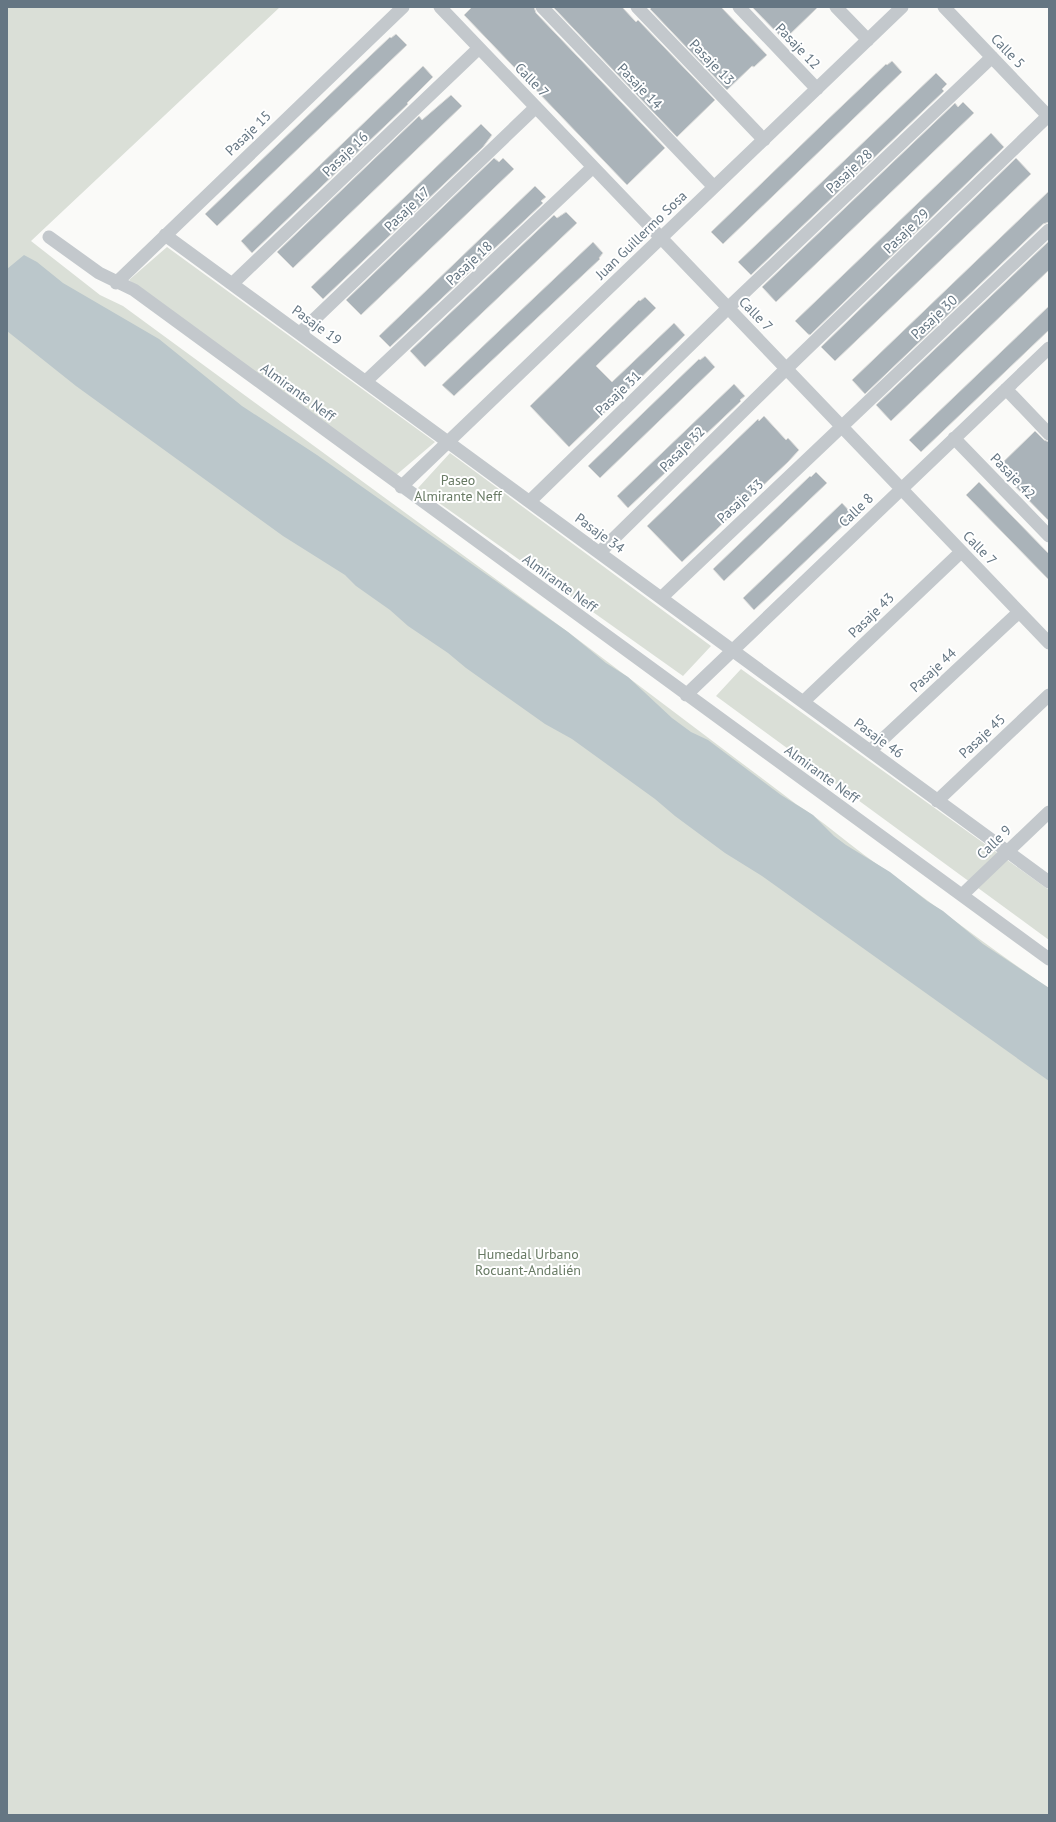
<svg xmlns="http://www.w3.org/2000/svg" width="1056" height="1822" viewBox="0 0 1056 1822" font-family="'PT Sans',sans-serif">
<rect width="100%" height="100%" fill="#fafaf8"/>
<path fill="#dadfd7" d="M 7,7 L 280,7 L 31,241 L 100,295 L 123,306 L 568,632 L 796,804 C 823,821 847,843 874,862 C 933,903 989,948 1049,988 L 1049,1815 L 7,1815 Z
M 167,247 L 435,442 L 395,476 L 129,280 Z
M 450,453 L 711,646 L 683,676 L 418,488 Z
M 741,669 L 1049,890 L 1049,940 L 716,696 Z"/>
<path fill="#bbc7cb" d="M 24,255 L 37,262 L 63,283 L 159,339 L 242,406 L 317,455 L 568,632 L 606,663 L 628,677 L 672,718 L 691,732 L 708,740 L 781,795 L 813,815 L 834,836 L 846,845 L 890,872 L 927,901 L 943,911 L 983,944 L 1049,988 L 1049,1081 L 762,876 L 725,853 L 675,816 L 655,799 L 572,739 L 545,724 L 466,668 L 448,653 L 408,626 L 390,610 L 356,586 L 345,575 L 283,536 L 76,386 L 7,331 L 7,269 Z"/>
<path fill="#aab3b9" stroke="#dcdcda" d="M 472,7 L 534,7 L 536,13 L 665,148 L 627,185 L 464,15 Z
M 553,7 L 622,7 L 636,22 L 638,20 L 715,100 L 677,137 Z
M 652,7 L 721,7 L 767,55 L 754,67 L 752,66 L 727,90 L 650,9 Z
M 752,7 L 818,7 L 784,40 Z
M 396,34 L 407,45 L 217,226 L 205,214 L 350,75 L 390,37 L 391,38 Z
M 892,61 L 902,72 L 723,244 L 711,232 L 824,123 L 886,64 L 887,65 Z
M 423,66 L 433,77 L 407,103 L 408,104 L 252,253 L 241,241 Z
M 936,73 L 947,84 L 942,89 L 944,91 L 751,275 L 738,262 Z
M 451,95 L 462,106 L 293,268 L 277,252 L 419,116 L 422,120 Z
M 963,102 L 974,113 L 776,302 L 762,287 L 955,103 L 958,107 Z
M 481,124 L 492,135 L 483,147 L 323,299 L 311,287 Z
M 991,133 L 1004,147 L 810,335 L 808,334 L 795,321 Z
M 494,158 L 499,162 L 503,158 L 514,169 L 361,315 L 346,300 Z
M 1016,158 L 1031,174 L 835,361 L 821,347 Z
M 535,186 L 546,197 L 541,201 L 543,203 L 390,347 L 379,336 Z
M 1049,191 L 1049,222 L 1043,224 L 865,394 L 852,380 Z
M 566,212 L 577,223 L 425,367 L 410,351 L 554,215 L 557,218 Z
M 1049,241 L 1049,270 L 891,421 L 876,405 Z
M 593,242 L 603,253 L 599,258 L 600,259 L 454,396 L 442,385 Z
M 645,297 L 656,308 L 596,366 L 612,382 L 674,323 L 685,335 L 569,447 L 530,406 L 639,300 L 640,301 Z
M 1049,306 L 1049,330 L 921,452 L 909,440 Z
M 705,356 L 715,367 L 600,478 L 588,466 L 699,359 L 700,360 Z
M 734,384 L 745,396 L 740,400 L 741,401 L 628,508 L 617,496 Z
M 764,416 L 786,440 L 788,438 L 799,450 L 788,462 L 682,562 L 647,526 L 758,419 L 759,421 Z
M 1035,431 L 1044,440 L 1049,442 L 1049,521 L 997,468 Z
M 816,472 L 827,483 L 724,581 L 713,569 L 810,476 L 811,477 Z
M 979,482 L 1049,554 L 1049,580 L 966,495 Z
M 842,503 L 853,515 L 848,519 L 849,520 L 754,610 L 743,598 Z"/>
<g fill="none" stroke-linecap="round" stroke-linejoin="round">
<path stroke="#c3c8cc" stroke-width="13" d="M 440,7 L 1049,643
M 542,7 L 714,187
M 637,7 L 764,140
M 739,7 L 817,89
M 836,7 L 868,40
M 944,7 L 1049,117
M 165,235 L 1049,882
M 49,237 L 99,273 L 134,290 L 1049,959
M 116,283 L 403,7
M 232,284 L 479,48
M 300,333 L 536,107
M 366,381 L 593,167
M 1006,389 L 1049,434
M 954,438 L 1049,536
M 401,487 L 902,7
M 530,501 L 728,308 L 992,57
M 600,552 L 786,369 L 1048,116
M 661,598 L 1049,230
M 686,695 L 1049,348
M 803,702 L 961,552
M 870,751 L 1019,612
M 937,801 L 1049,695
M 962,895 L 1049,812"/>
</g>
<g text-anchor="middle" stroke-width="4" stroke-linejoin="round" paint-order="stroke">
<g font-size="14" fill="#657683" stroke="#fff">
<text transform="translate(798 46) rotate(46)" y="5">Pasaje 12</text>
<text transform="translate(1008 51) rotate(46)" y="5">Calle 5</text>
<text transform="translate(712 62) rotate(46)" y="5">Pasaje 13</text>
<text transform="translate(532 80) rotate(46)" y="5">Calle 7</text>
<text transform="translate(640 86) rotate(46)" y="5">Pasaje 14</text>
<text transform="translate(248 133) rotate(-44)" y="5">Pasaje 15</text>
<text transform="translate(345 154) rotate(-44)" y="5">Pasaje 16</text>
<text transform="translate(849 171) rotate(-43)" y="5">Pasaje 28</text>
<text transform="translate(407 209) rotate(-44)" y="5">Pasaje 17</text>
<text transform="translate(906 231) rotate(-44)" y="5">Pasaje 29</text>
<text transform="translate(641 235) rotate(-44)" y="5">Juan Guillermo Sosa</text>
<text transform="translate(469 263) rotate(-43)" y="5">Pasaje 18</text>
<text transform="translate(756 314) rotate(46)" y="5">Calle 7</text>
<text transform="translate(934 317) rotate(-43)" y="5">Pasaje 30</text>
<text transform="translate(317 325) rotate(36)" y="5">Pasaje 19</text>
<text transform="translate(298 392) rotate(36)" y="5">Almirante Neff</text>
<text transform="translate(618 393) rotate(-44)" y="5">Pasaje 31</text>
<text transform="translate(682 449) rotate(-45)" y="5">Pasaje 32</text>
<text transform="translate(1013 476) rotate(46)" y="5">Pasaje 42</text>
<text transform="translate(740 501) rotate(-43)" y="5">Pasaje 33</text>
<text transform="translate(856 510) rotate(-44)" y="5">Calle 8</text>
<text transform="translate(600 533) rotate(36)" y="5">Pasaje 34</text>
<text transform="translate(980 548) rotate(46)" y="5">Calle 7</text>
<text transform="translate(560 583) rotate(36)" y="5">Almirante Neff</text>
<text transform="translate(871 615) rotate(-44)" y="5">Pasaje 43</text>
<text transform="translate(933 670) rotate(-43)" y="5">Pasaje 44</text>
<text transform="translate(982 736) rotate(-43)" y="5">Pasaje 45</text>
<text transform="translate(879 738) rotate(36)" y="5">Pasaje 46</text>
<text transform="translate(822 774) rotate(36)" y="5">Almirante Neff</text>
<text transform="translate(994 842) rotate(-44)" y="5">Calle 9</text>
</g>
<g font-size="14" fill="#687a64" stroke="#fff">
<text x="458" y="485">Paseo<tspan x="458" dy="16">Almirante Neff</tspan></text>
<text x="528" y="1259">Humedal Urbano<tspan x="528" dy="16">Rocuant-Andalién</tspan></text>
</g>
</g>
<rect width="1056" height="1822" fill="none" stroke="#657683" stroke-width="16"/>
</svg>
